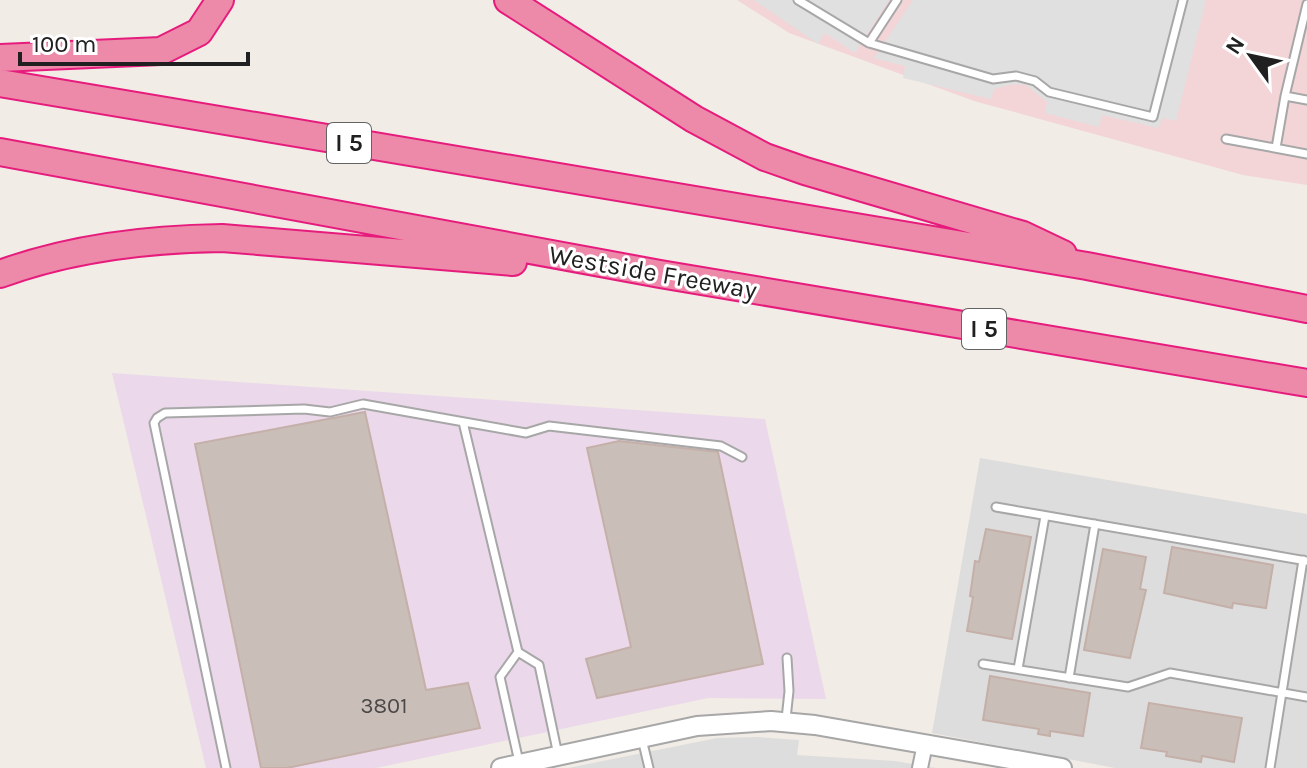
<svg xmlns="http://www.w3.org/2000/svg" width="1307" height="768" viewBox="0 0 1307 768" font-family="Karla,sans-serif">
<rect width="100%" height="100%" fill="#f1ece6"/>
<path fill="#dedddd" d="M 980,458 L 1307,514 L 1307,768 L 1115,768 L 932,733 Z
M 756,737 L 799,740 L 797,755 L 895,761 L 936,768 L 568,768 L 717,738 Z"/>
<path fill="#f3d5d8" d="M 737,0 L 1307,0 L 1307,185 L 1243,175 L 974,101 L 789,33 Z"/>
<path fill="#ebd8ea" d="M 112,373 L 765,419 L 826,699 L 708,698 L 376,768 L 206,768 Z"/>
<path fill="#e0e0e0" d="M 754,0 L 889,0 L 855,53 L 825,33 L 818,44 Z
M 913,0 L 1206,0 L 1176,121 L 1163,118 L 1158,128 L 1102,115 L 1099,127 L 1045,113 L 1047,102 L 1026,85 L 1014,84 L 994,89 L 991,99 L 903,78 L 905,66 L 874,58 Z"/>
<path fill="#cabeb9" stroke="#c4b0a8" stroke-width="2" d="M 365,412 L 426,690 L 468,683 L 480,728 L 287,768 L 261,768 L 195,444 Z
M 619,441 L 718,452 L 763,664 L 597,698 L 586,659 L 631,647 L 587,448 Z
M 986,529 L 1031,537 L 1012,639 L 967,631 L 973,597 L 970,596 L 975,561 L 979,562 Z
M 1172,547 L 1273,565 L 1266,608 L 1233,603 L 1232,608 L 1164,593 Z
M 1103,549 L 1146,557 L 1140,589 L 1146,590 L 1130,658 L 1084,650 Z
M 990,676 L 1090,693 L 1083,736 L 1050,731 L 1050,736 L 1038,734 L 1039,729 L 983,720 Z
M 1149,703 L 1242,718 L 1234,762 L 1202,756 L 1201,762 L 1166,756 L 1167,752 L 1141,748 Z"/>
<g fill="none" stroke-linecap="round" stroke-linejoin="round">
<defs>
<path id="service" d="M 798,0 L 869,43 L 897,0
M 1307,4 L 1285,96 L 1307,100
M 869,43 L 993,79 L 1016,76 L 1035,81 L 1049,92 L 1153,117 L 1183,0
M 1226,139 L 1307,154
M 1276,148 L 1285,96
M 463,422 L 518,652 L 539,665 L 558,755
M 996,507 L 1307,561
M 518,652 L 500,677 L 519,762
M 983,664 L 1128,687 L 1170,673 L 1307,697
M 1018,669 L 1045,516
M 1069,678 L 1095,524
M 786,719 L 789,691 L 787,658
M 642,739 L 649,768
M 226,768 L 154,423 L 157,418 L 165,413 L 304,409 L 330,412 L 363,404 L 526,433 L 549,426 L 721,446 L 742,457
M 1270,768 L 1303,560"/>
<path id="minor" d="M 920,768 L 925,744"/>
<path id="tertiary" d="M 501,768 L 697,726 L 771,721 L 815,725 L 1062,768"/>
<path id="motorway" d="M 508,0 L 694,119 L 765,157 L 805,171 L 1023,235 L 1063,254
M 0,58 L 161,51 L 199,32 L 220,0
M 0,83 L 1087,266 L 1307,309
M 0,152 L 660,274 L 1307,383
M 0,274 C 71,248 147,239 222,238 L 513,262"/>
</defs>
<use href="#service" stroke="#a7a7a7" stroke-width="11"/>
<use href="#minor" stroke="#a7a7a7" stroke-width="18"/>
<use href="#tertiary" stroke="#a7a7a7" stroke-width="22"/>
<use href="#motorway" stroke="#e61c7d" stroke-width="30"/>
<use href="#service" stroke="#fff" stroke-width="7"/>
<use href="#minor" stroke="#fff" stroke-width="14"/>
<use href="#tertiary" stroke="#fff" stroke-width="18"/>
<use href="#motorway" stroke="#ed8aaa" stroke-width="26"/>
</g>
<g text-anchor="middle" stroke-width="6" stroke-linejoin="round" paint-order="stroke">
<g font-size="22" fill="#4a4846">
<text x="384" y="713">3801</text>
</g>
<g fill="#fff" stroke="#636363" stroke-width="2">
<rect x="327" y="123" width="44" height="40" rx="6"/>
<rect x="962" y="309" width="44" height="40" rx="6"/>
</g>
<g font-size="24" font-weight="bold" fill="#202020">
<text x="349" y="151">I 5</text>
<text x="984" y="337">I 5</text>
</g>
<g font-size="26" fill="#202020" stroke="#fff">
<text transform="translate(653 272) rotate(10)" y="9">Westside Freeway</text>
</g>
</g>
<g transform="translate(1251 56) rotate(303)" stroke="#ffffff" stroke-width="6" paint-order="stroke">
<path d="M0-6L14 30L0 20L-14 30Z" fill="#202020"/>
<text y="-12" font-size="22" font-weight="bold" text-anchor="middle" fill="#202020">N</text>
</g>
<path d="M20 52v12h228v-12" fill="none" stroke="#202020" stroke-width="4"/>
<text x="32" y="52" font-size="24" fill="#202020" stroke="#ffffff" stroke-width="6" paint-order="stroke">100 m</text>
</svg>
